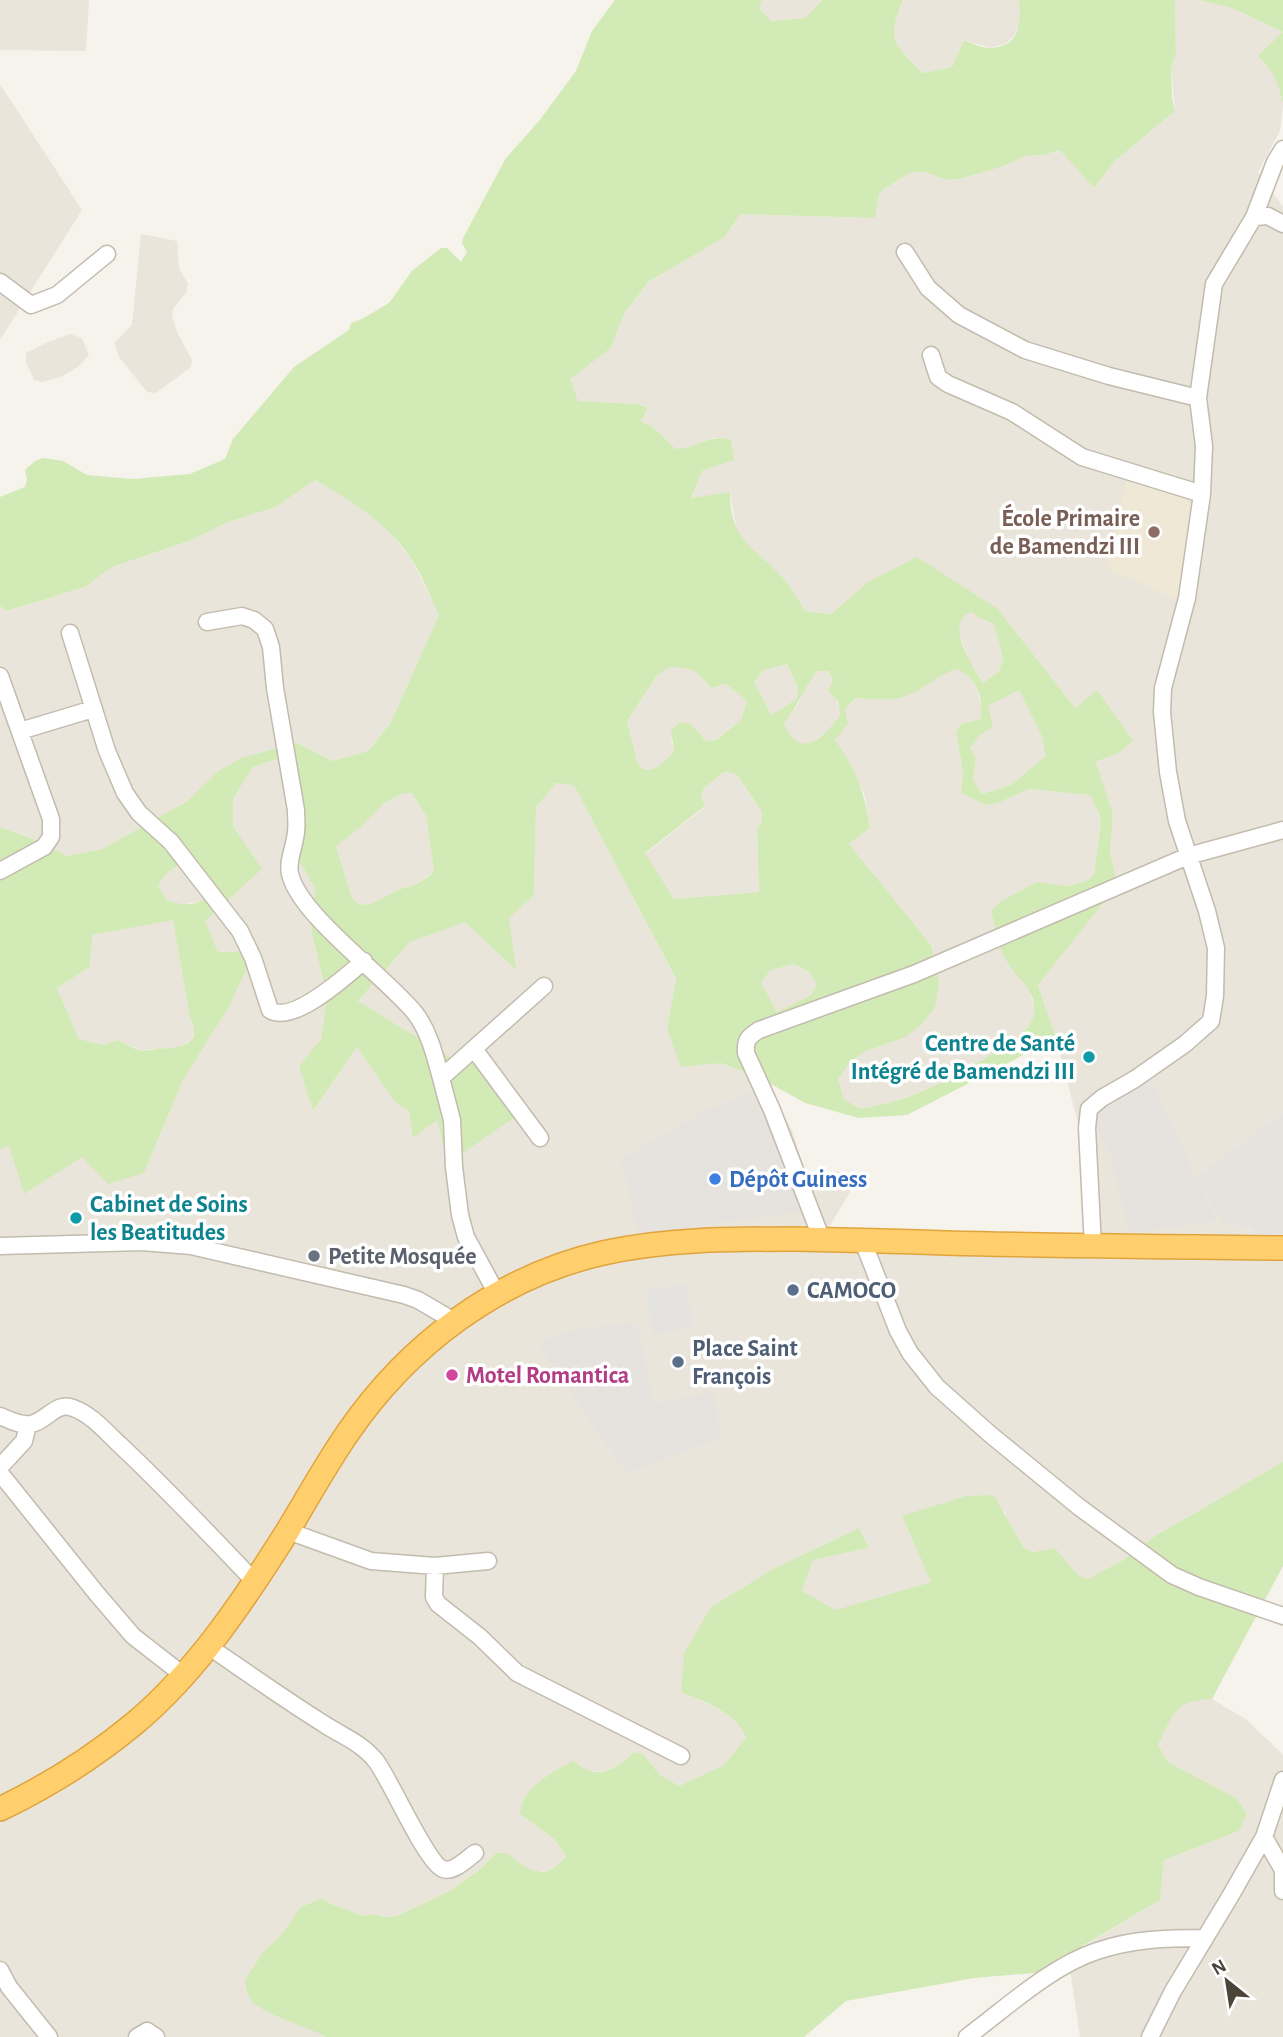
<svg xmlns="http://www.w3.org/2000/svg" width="1283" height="2037" viewBox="0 0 1283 2037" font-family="'Alegreya Sans',sans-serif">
<rect width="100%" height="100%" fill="#f6f3ec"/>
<path fill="#eae5da" d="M 0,0 L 89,0 L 86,51 L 0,50 Z
M 762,0 L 822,0 L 805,18 L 771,21 L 759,8 Z
M 903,0 L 1019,0 L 1021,22 L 1014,36 L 1005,44 L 990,48 L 964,40 L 952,67 L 923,73 L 895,45 L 892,28 Z
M 1175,0 L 1198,0 L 1232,8 L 1283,32 L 1270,67 L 1277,79 L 1283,104 L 1280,131 L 1258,172 L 1283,207 L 1283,1462 L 1155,1536 L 1123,1560 L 1088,1579 L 1078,1575 L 1055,1548 L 1033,1552 L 1022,1547 L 1009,1525 L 1005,1511 L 902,1516 L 931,1582 L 836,1611 L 802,1591 L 813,1560 L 869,1548 L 859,1528 L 773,1569 L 711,1607 L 681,1692 L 728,1713 L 742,1728 L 746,1738 L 724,1765 L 679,1786 L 659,1774 L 644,1755 L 604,1771 L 592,1772 L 520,1814 L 554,1839 L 566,1856 L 558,1866 L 548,1871 L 535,1872 L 525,1868 L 507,1853 L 496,1853 L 479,1870 L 451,1890 L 397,1916 L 385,1917 L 374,1914 L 363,1916 L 331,1904 L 322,1898 L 301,1907 L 280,1936 L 264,1951 L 306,2027 L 326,2037 L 0,2037 L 0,1150 L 9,1145 L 82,1157 L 144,1173 L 183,1080 L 229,1007 L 255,953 L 218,952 L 205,921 L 261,869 L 233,826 L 233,799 L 253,767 L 282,757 L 297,857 L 315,888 L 311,930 L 327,996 L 321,1039 L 299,1066 L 314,1110 L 357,1047 L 395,1102 L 409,1111 L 413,1137 L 437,1120 L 453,1059 L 358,1001 L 410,942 L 465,921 L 515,969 L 508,918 L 534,895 L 536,806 L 556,783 L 574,784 L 676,980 L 667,1029 L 721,1063 L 764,1080 L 792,1130 L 807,1178 L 838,1171 L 853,1187 L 828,1229 L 1083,1236 L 1081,1135 L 1056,1038 L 1038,985 L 1114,888 L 1115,874 L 1110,852 L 1113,814 L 1096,762 L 1120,752 L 1132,741 L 1097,690 L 1075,708 L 998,609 L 868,582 L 831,614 L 805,611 L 785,580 L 745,544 L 737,532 L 730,492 L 691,499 L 703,470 L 730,440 L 713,438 L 687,449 L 676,449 L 653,427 L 641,421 L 648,408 L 637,404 L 578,401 L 569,379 L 611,348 L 624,314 L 648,282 L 725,237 L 740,214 L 875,218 L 879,195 L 884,189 L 911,172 L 923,172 L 947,180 L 959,179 L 998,168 L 1027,156 L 1044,155 L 1061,150 L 1094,188 L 1115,161 L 1175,111 L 1171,69 L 1176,53 Z
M 0,84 L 82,210 L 0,340 Z
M 141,234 L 177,241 L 179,268 L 188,284 L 186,293 L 173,309 L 172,316 L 177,332 L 192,360 L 191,367 L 156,393 L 147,392 L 119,357 L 114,343 L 132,325 Z
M 70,334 L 82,338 L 89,355 L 79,366 L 61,377 L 42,382 L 34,380 L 26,362 L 26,353 L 48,342 Z
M 315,480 L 354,502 L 384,525 L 412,560 L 439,615 L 390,724 L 368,751 L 332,761 L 297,743 L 217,772 L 186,802 L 102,849 L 67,856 L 36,840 L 0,827 L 0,606 L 8,611 L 85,587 L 112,567 L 189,541 L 228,522 L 276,507 Z
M 972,612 L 978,617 L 994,624 L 1003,659 L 999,671 L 983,683 L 970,662 L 958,631 L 958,622 L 965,614 Z
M 787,664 L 798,687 L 798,699 L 771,716 L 754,682 L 764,670 Z
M 671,667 L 689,667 L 699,674 L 711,688 L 726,684 L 747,701 L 741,720 L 715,740 L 706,741 L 691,724 L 671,740 L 674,751 L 666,761 L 656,769 L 648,770 L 640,767 L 637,761 L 627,721 L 657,675 Z
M 955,669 L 966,672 L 972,680 L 977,689 L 982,708 L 980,719 L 961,724 L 956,733 L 963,772 L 962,793 L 998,803 L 1029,789 L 1090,795 L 1099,813 L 1101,823 L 1094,874 L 1087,881 L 1068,886 L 1037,882 L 1006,961 L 1025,983 L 1030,991 L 1035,1011 L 1032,1021 L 1019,1037 L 963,1072 L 937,1086 L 880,1106 L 860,1109 L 844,1099 L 838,1079 L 850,1062 L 866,1051 L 906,1037 L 931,945 L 849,844 L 870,828 L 864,793 L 835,740 L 842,729 L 845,709 L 857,698 L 886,700 L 908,695 L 943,673 Z
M 817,671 L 828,671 L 833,680 L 840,715 L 829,731 L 807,745 L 799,744 L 788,734 L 784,724 L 798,704 L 807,684 Z
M 1019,690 L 1042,737 L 1047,756 L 1011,785 L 982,794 L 973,779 L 976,758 L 970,748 L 980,735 L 988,706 Z
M 724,772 L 733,773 L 739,777 L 762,812 L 762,821 L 757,828 L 759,892 L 674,899 L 645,854 L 705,807 L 701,798 L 704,788 Z
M 404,793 L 412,793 L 426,816 L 434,871 L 417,884 L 400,889 L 369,905 L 359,904 L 352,898 L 336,846 L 384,803 Z
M 189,859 L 206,874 L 214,886 L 208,898 L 202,901 L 181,905 L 166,900 L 158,885 L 168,872 Z
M 173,919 L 190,1017 L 195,1026 L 195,1033 L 191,1040 L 178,1048 L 140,1050 L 118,1040 L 103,1045 L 79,1039 L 57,988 L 90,967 L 91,935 Z
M 795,964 L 809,972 L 817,984 L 811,995 L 777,1012 L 761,982 L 771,970 Z
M 1192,1699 L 1212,1699 L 1247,1720 L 1283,1755 L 1283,2037 L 1080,2037 L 1070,1970 L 1076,1951 L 1160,1900 L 1164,1860 L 1239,1831 L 1247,1814 L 1236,1798 L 1168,1762 L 1158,1745 L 1175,1710 Z"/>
<path fill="#e6e2dd" d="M 1151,1079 L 1203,1192 L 1217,1221 L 1129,1233 L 1111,1156 L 1098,1132 L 1094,1115 Z
M 761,1087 L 810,1210 L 641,1234 L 632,1214 L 630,1198 L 621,1159 L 701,1113 Z
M 1283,1113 L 1283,1233 L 1258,1237 L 1251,1226 L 1241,1227 L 1221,1221 L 1198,1176 Z
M 637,1322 L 654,1403 L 713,1393 L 722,1438 L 626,1473 L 538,1344 L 565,1331 Z"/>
<path fill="#efe8d6" d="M 1126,479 L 1175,484 L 1196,511 L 1179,601 L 1130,578 L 1112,572 L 1107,566 L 1117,511 L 1121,505 Z"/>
<path fill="#d2eab5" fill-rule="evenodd" d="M 615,0 L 762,0 L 759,8 L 771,21 L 805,18 L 822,0 L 903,0 C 886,41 893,43 923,73 L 952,67 L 964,40 C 972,43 983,49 991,48 C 1021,46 1021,22 1019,0 L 1175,0 L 1176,53 L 1171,69 L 1172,98 L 1175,111 L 1115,161 L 1094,188 L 1060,150 L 1044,155 L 1027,156 L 998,168 L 959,179 L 947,180 L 924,172 L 911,172 L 884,189 L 879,195 L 875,218 L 740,214 L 725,237 L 648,282 L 624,314 L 611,348 L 570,379 L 578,401 L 637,404 L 648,408 L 641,421 L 653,427 L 676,449 C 700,449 704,434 731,440 L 734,460 L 703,470 L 691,498 L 730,492 C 730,542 754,546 783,578 C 792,588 798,600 805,611 L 831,614 L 868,582 L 917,557 L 998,609 L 1075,708 L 1097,690 L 1133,741 L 1120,752 L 1096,762 L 1113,814 L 1110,852 L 1115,874 L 1115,888 L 1038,985 L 1056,1038 L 907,1115 L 859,1118 L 805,1103 L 764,1080 L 721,1063 L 681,1067 L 667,1029 L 676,979 L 574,785 L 556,783 L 536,807 L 534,895 L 509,918 L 516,970 L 465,922 L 410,942 L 358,1001 L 453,1059 L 481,1065 L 517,1116 L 448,1163 L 437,1120 L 413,1138 L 409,1111 L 395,1102 L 357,1047 L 313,1111 L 299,1066 L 321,1039 L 327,996 L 311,930 L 315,888 L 297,857 L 282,757 L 253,767 L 233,799 L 233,826 L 262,869 L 205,921 L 218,952 L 255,952 L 229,1007 L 183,1080 L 144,1173 L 108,1184 L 82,1157 L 24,1194 L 9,1145 L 0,1150 L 0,827 L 36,840 L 67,856 L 102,849 L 186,802 L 217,772 L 241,758 L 297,743 L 332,761 L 368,751 L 390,724 L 439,615 C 430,597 423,577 412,560 C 388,523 352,501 315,480 L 276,507 L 228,522 L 189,541 L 112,567 L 85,587 L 7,611 L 0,606 L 0,497 L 25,487 L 27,479 L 25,470 L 35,461 L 43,458 L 63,461 L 87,475 L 132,479 L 190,474 L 225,459 L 233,439 L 294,367 L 349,330 L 351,323 L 362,319 L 389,303 L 412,271 L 441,248 L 447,248 L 461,262 L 467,252 L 462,243 L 463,238 L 506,158 L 539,121 L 576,71 L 592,31 ZM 972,612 L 978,617 L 994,624 L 1003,659 L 999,671 L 983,683 C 973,667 942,620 972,612 ZM 787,664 L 798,687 L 797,699 L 771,715 L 754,682 L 764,670 ZM 671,667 C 694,668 697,671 711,688 L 726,684 L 747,701 L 741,720 L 716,740 L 706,741 L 691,724 L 680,722 L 671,730 L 674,751 C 665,762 647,781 637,761 L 627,721 L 657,675 ZM 955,669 C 976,675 985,699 980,719 L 961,724 L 956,733 L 963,772 L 961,793 L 986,805 L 998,803 L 1029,789 L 1090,795 L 1099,813 L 1101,823 L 1094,874 L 1087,881 L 1068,886 L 1037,882 L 1000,902 L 991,911 C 996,926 998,949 1007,962 C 1017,979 1037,990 1034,1013 C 1032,1030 1011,1042 998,1050 C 955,1078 911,1101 860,1109 L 844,1099 L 838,1079 L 850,1062 L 866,1051 L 906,1037 L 922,1024 L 935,1007 L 939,984 L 931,945 L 849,844 L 870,828 C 864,791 857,771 835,740 L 848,724 L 845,709 L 856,698 C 873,699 890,702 906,696 C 924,689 937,676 955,669 ZM 817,671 L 828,671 L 833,680 L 828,691 L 838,701 L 840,715 C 824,738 800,761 784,724 C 797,707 804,688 817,671 ZM 1019,690 L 1042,737 L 1046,756 L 1011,785 L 982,794 L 973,779 L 976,758 L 970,748 L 980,735 L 993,727 L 988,706 ZM 724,772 L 733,773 L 739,777 L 762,812 L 762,821 L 757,828 L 759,892 L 674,899 L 645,853 L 705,806 L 701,798 L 704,788 ZM 404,793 L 412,793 L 426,816 L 434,871 L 429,876 L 417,884 L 400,889 L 369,905 L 359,904 L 352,898 L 336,846 L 362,826 L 384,803 ZM 189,859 L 206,874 L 214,886 C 203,907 187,907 166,900 L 158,885 L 168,872 ZM 173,920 L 190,1018 C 206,1046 176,1048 156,1049 C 151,1050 144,1051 139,1050 C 132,1048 125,1043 118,1040 L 103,1045 L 79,1039 L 57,988 L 90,967 L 92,935 ZM 795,964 L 809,972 L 817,984 L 811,995 L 777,1012 L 761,982 L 771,970 Z
M 1198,0 L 1283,0 L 1283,32 L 1232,8 Z
M 1283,32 L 1283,104 C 1278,83 1274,70 1258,56 Z
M 1283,1462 L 1283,1566 L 1212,1699 C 1174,1700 1174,1714 1158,1745 L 1168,1762 L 1236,1798 L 1247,1814 L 1239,1831 L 1164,1860 L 1160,1900 L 1076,1950 L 1070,1970 L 974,1978 L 846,2001 L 804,2037 L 326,2037 C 308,2027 264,2015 252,2001 C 247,1995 246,1986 245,1980 L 264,1951 L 280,1936 L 301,1907 L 322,1898 L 331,1904 L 363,1916 L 374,1914 L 385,1917 L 397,1916 L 451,1890 L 479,1870 L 496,1853 L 507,1853 C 528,1870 545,1884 566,1856 L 554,1839 L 520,1814 C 522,1787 551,1773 573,1761 C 579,1765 587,1771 593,1772 C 608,1774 625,1762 634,1752 L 644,1755 L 659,1774 L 679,1786 L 724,1765 L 746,1738 C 737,1711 705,1703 681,1692 L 684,1653 L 711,1607 L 773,1569 L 859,1528 L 869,1548 L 813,1560 L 802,1591 L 836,1610 L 931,1582 L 902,1516 L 966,1496 L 994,1495 L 1023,1547 L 1033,1552 L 1055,1548 L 1078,1575 L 1088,1579 L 1123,1560 L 1155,1536 Z"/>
<path fill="#e5e3e0" d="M 685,1284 L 693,1327 L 653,1334 L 646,1290 Z"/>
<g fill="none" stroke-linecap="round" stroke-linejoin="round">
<defs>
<path id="minor" d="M 1254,217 L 1268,216 L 1283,224
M 905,252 L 928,288 L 959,315 L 1025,350 L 1109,376 L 1198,398
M 0,282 L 31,305 L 57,295 L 107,254
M 931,355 L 938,377 L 948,384 L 1012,412 L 1082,457 L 1202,494
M 207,622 L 242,616 L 254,620 L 265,629 L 271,647 L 275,688 L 296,810 C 296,817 297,825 296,832 C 295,845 287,862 290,874 C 300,916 385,976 415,1013 C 429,1031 435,1056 441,1078
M 70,633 L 107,751 L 125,793 L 139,813 L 171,842 L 240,931 L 253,958 L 270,1010 C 293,1025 346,976 364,961
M 0,676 L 51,819 L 51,837 L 44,847 L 0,871
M 20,731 L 93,709
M 474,1049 L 540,1138
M 862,1239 L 898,1331 L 910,1353 L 937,1387 L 991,1435 L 1079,1507 L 1172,1575 L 1199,1587 L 1283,1616
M 822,1240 L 772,1110 L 746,1053 C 745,1040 748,1037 759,1030 L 914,974 L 1188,856 L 1283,830
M 0,1246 L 142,1242 L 191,1246 L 404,1295 L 418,1300 L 454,1321
M 1093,1247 L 1087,1128 L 1089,1109 L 1102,1098 L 1135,1079 L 1185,1044 L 1211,1021 L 1215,996 L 1216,948 L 1207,911 L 1177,821 L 1168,772 L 1162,712 L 1163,688 L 1187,598 L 1202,494 L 1204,446 L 1198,398 L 1214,284 L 1254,217 L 1275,162 L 1283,149
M 497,1294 L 466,1237 L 460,1215 L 454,1167 L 452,1120 L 441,1078 L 544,986
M 0,1416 C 10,1420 20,1426 31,1424 C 47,1421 56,1401 73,1408 C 91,1414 106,1432 119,1444 C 166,1488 210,1535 255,1582
M 0,1467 L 24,1441 L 28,1425
M 0,1473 L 97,1594 L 133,1636 L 183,1675
M 288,1531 L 371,1561 L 435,1566 L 488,1561
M 435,1566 L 434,1597 L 438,1604 L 480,1637 L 517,1673 L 681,1756
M 208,1646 C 246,1672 284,1699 324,1724 C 342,1736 362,1743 376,1761 C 390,1779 427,1864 443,1869 C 453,1873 467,1859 475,1853
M 1264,1837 L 1283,1870 L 1283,1891
M 0,1970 L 9,1987 L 49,2037
M 137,2037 L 147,2031 L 156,2037
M 967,2037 C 1006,2008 1051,1966 1097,1951 C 1132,1939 1167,1938 1204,1938
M 1150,2037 L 1173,1991 L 1231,1895 L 1264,1837 L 1283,1780"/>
<path id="highway" d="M 0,1809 C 48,1786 94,1757 135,1723 C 197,1671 244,1600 287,1532 C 307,1499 325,1466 347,1434 C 407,1346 497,1277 603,1253 C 666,1239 730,1239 794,1239 C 845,1240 895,1241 946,1243 C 1059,1246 1171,1247 1283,1248"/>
</defs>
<use href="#minor" stroke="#c2bbae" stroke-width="19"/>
<use href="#highway" stroke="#e0a43c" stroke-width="26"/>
<use href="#minor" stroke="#fff" stroke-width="16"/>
<use href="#highway" stroke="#ffcf6e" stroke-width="23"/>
</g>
<circle fill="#8d6e63" stroke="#fff" stroke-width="2.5" cx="1154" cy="532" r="7"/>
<g fill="#0f9aa8" stroke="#fff" stroke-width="2.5">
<circle cx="1089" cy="1057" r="7"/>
<circle cx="76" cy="1218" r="7"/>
</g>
<circle fill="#3f7fe0" stroke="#fff" stroke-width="2.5" cx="715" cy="1179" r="7"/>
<circle fill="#6b7280" stroke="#fff" stroke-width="2.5" cx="314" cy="1256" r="7"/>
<g fill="#5c6f8a" stroke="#fff" stroke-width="2.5">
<circle cx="793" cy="1290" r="7"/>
<circle cx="678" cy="1362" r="7"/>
</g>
<circle fill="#d1479c" stroke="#fff" stroke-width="2.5" cx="452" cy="1375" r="7"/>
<g text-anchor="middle" stroke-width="7" stroke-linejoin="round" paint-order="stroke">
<g font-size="24" font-weight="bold" fill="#785e54" stroke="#fff" text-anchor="end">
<text x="1140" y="526">École Primaire<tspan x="1140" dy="28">de Bamendzi III</tspan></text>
</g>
<g font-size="24" font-weight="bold" fill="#0d838f" stroke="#fff" text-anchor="end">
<text x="1075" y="1051">Centre de Santé<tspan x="1075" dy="28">Intégré de Bamendzi III</tspan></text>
<text x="90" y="1212" text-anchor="start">Cabinet de Soins<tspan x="90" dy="28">les Beatitudes</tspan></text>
</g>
<g font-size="24" font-weight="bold" fill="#366cbe" stroke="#fff" text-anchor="start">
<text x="729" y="1187">Dépôt Guiness</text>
</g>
<g font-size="24" font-weight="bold" fill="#5b616d" stroke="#fff" text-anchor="start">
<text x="328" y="1264">Petite Mosquée</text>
</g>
<g font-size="24" font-weight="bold" fill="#4e5e75" stroke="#fff" text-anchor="start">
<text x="807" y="1298">CAMOCO</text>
<text x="692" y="1356">Place Saint<tspan x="692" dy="28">François</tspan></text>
</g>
<g font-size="24" font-weight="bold" fill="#b23c85" stroke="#fff" text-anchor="start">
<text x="466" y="1383">Motel Romantica</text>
</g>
</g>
<g transform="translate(1227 1981) rotate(330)" stroke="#ffffff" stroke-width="5" paint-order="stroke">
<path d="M0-5L12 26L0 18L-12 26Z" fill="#4b4439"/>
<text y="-10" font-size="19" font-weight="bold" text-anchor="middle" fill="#4b4439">N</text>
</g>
</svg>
